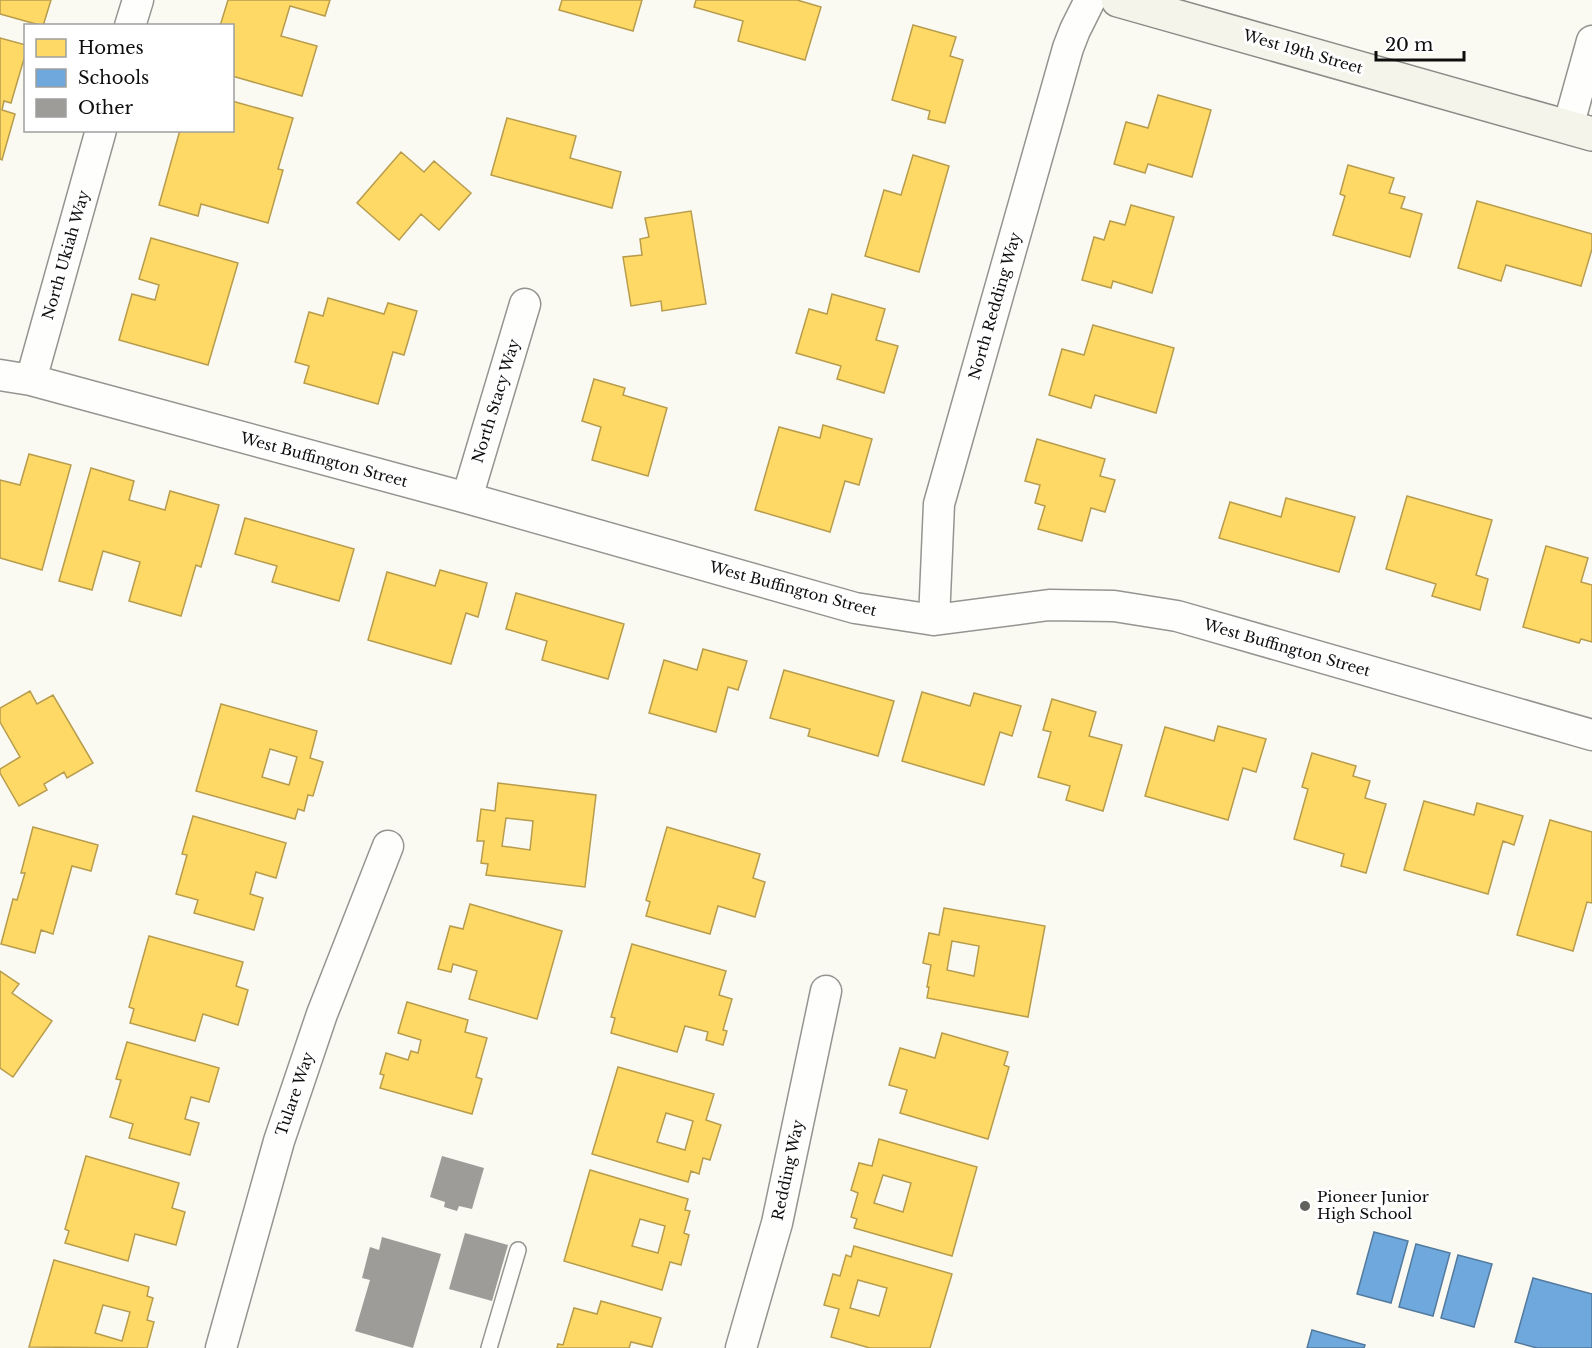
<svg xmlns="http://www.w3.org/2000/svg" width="1592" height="1348" viewBox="0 0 1592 1348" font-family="'Libre Baskerville',serif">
<rect width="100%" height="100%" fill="#fbfaf2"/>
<path fill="#ffd966" stroke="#b79c4c" stroke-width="1.5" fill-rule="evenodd" d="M 0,0 L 51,0 L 43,26 L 0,14 Z
M 228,0 L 330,0 L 325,16 L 290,6 L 281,36 L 317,46 L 302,96 L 232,76 L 232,26 L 220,26 Z
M 562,0 L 642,0 L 633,31 L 559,10 Z
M 696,0 L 797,0 L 821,7 L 805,60 L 738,41 L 743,21 L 694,7 Z
M 913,25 L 956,37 L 950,56 L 963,60 L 945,123 L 928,119 L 930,111 L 892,100 Z
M 0,38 L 26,45 L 26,52 L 11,103 L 4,101 L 2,110 L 15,114 L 2,160 L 0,159 Z
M 1158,95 L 1211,110 L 1192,177 L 1148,164 L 1145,173 L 1114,164 L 1126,122 L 1148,128 Z
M 232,101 L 293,118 L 278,169 L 283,170 L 268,223 L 201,204 L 198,216 L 159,205 L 180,130 L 232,130 Z
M 507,118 L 576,136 L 570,158 L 621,172 L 612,208 L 491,175 Z
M 401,152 L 424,172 L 434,161 L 471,193 L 439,230 L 421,214 L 399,240 L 357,203 Z
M 913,155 L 949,166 L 919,272 L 865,256 L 884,190 L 901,195 Z
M 1348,165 L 1394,178 L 1389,193 L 1405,197 L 1401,208 L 1422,214 L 1410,257 L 1333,235 L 1345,196 L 1340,194 Z
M 1477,201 L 1592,234 L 1592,249 L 1581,286 L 1506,265 L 1501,281 L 1458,268 Z
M 1131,205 L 1174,217 L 1152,293 L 1113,281 L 1111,288 L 1082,280 L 1094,237 L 1104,240 L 1110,221 L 1125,225 Z
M 691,211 L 706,304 L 662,311 L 661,301 L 631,306 L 623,257 L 642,255 L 640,239 L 649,237 L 645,218 Z
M 151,238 L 238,263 L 208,365 L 119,340 L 132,294 L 155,300 L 159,285 L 139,279 Z
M 832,294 L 885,309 L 876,340 L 898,346 L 884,393 L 837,379 L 841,366 L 796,353 L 809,309 L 827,314 Z
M 328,298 L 384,314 L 388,303 L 417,311 L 404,355 L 393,352 L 378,404 L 304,383 L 309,366 L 295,362 L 309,312 L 323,316 Z
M 1093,325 L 1174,348 L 1156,413 L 1095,395 L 1091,408 L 1049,395 L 1062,349 L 1084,355 Z
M 594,379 L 625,388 L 623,395 L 667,408 L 648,476 L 592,460 L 601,427 L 582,421 Z
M 823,425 L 872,439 L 859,485 L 845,481 L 830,532 L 755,510 L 779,427 L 820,438 Z
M 1037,439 L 1105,459 L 1100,476 L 1115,480 L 1105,512 L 1091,508 L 1082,541 L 1038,529 L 1045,506 L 1035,503 L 1040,485 L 1025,481 Z
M 29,454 L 71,465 L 42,570 L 0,558 L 0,480 L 20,485 Z
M 91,468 L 134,481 L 129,500 L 165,510 L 170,491 L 219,505 L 201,567 L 196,565 L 181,616 L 129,601 L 140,562 L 103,551 L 92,590 L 59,581 Z
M 1407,496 L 1492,520 L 1476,575 L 1488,579 L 1480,610 L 1432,596 L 1436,584 L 1386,569 Z
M 1286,498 L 1355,517 L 1339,572 L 1219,538 L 1230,502 L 1281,517 Z
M 245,518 L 354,549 L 339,601 L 272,582 L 277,566 L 235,554 Z
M 1546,546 L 1588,558 L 1581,582 L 1592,585 L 1592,642 L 1581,639 L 1579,643 L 1523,627 Z
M 440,570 L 487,583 L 478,617 L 466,613 L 451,664 L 368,640 L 387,572 L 435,586 Z
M 516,593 L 624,624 L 608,679 L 542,660 L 547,641 L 506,629 Z
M 703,649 L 747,661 L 738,690 L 728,687 L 716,732 L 649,713 L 664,660 L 697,670 Z
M 784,670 L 894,701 L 878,756 L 808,736 L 810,729 L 770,718 Z
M 30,691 L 37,704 L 53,695 L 93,763 L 67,778 L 64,772 L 44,784 L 47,790 L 19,806 L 0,773 L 0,769 L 20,757 L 0,722 L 0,708 Z
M 922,692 L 970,706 L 974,693 L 1021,706 L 1012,736 L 1000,732 L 984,785 L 902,761 Z
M 1052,699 L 1096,712 L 1089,736 L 1122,745 L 1103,811 L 1066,800 L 1070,786 L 1038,777 L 1051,732 L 1043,730 Z
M 221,704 L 317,731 L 310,758 L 323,762 L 313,796 L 308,795 L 304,811 L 298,809 L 295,819 L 196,791 ZM 270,749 L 297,757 L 289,785 L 262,777 Z
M 1218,726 L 1266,739 L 1256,772 L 1243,768 L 1228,820 L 1145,796 L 1165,727 L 1214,741 Z
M 1312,753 L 1356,766 L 1353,776 L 1370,781 L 1365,798 L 1386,804 L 1366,873 L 1341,866 L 1344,854 L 1294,839 L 1308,789 L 1302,787 Z
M 498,783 L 596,795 L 585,887 L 486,875 L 488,864 L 481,863 L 484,841 L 477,841 L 481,809 L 495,811 ZM 506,818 L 533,821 L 530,850 L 502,846 Z
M 1424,801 L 1474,815 L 1477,803 L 1523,816 L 1514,845 L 1503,841 L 1488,894 L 1404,870 Z
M 193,816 L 286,843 L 276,878 L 256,872 L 250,894 L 263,898 L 254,930 L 194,913 L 198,900 L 176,894 L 187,855 L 182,854 Z
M 1550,820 L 1592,832 L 1592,903 L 1587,902 L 1573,951 L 1517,935 Z
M 33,827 L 98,845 L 91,871 L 72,866 L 53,934 L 41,930 L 35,953 L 1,944 L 13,899 L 17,900 L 25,873 L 21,873 Z
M 667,827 L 760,854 L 753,878 L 765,882 L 755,917 L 718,906 L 710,934 L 646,916 L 650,902 L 646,900 Z
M 470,904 L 562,931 L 537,1019 L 469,999 L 477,971 L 453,964 L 451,972 L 438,969 L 450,926 L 463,929 Z
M 944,908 L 1045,926 L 1028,1017 L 927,998 L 929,987 L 927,987 L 931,965 L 923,963 L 929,933 L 939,935 ZM 952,941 L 979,946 L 974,976 L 947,970 Z
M 149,936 L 243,962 L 236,986 L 248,990 L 238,1025 L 203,1014 L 195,1041 L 130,1023 L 134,1009 L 129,1007 Z
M 632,944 L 726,971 L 719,995 L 732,999 L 723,1030 L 727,1031 L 723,1045 L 706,1040 L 708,1032 L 685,1026 L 677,1052 L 611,1033 L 615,1018 L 611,1017 Z
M 0,971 L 19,984 L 12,993 L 52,1021 L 13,1077 L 0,1068 Z
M 407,1002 L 468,1020 L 465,1032 L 487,1038 L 476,1077 L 482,1079 L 472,1114 L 380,1088 L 384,1075 L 380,1074 L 386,1053 L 408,1060 L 411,1051 L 418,1053 L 421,1040 L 398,1033 Z
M 942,1033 L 1008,1052 L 1004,1065 L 1009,1067 L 988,1139 L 900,1113 L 907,1090 L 889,1085 L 900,1048 L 935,1058 Z
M 127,1042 L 219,1068 L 209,1102 L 191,1097 L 185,1119 L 199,1123 L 190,1155 L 129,1138 L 133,1124 L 110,1117 L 121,1080 L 116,1079 Z
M 618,1067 L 714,1094 L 706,1120 L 721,1125 L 710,1160 L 703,1158 L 699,1174 L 691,1171 L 688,1182 L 592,1154 ZM 666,1113 L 693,1121 L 685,1150 L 657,1142 Z
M 879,1139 L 977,1167 L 952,1256 L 854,1228 L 857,1219 L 851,1217 L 858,1193 L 851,1190 L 859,1163 L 872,1166 ZM 883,1175 L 911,1183 L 903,1212 L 874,1203 Z
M 86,1156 L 179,1183 L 172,1208 L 185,1212 L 176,1245 L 135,1234 L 128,1261 L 65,1243 L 69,1231 L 65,1229 Z
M 590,1170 L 688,1199 L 685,1210 L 690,1211 L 684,1233 L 689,1235 L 681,1265 L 670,1262 L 662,1290 L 564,1261 ZM 640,1219 L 665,1226 L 658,1253 L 632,1246 Z
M 854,1246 L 952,1274 L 930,1348 L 870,1348 L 831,1337 L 839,1309 L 824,1305 L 833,1274 L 840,1276 L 846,1255 L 851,1257 ZM 858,1280 L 887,1288 L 879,1316 L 850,1308 Z
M 54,1260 L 149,1287 L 147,1296 L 153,1298 L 147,1320 L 154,1322 L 147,1348 L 29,1347 ZM 103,1305 L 130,1312 L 122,1341 L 95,1333 Z
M 601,1301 L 661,1318 L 652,1347 L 631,1342 L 629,1348 L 557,1348 L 558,1344 L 563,1345 L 574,1308 L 597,1314 Z"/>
<path fill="#6fa8dc" stroke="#527a9e" stroke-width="1.5" d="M 1374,1232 L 1408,1241 L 1391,1303 L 1357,1294 Z
M 1416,1244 L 1450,1253 L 1433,1316 L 1399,1307 Z
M 1458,1255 L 1492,1264 L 1474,1327 L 1441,1318 Z
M 1533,1278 L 1592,1294 L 1592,1348 L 1537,1348 L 1515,1342 Z
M 1312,1330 L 1365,1345 L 1364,1348 L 1307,1348 Z"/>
<path fill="#9e9c98" d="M 442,1156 L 484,1168 L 472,1209 L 459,1206 L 457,1211 L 444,1207 L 445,1202 L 430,1197 Z
M 465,1233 L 508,1245 L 492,1301 L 449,1289 Z
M 382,1237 L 441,1254 L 413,1348 L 355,1331 L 370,1280 L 362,1278 L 370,1247 L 379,1250 Z"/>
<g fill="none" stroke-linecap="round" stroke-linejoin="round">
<defs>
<path id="lane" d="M 489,1348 L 518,1250"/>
<path id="street" d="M 130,26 L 138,0
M 1568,127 L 1592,41
M 0,375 L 31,380 L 467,498 L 855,608 L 934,620 L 1049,605 L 1114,606 L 1177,616 L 1592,735
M 31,380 L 101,130
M 467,498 L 525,304
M 934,620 L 939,504 L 1068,48 L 1075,30 L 1090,0
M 221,1348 L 279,1141 L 322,1014 L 388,846
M 741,1348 L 777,1223 L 826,991"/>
<path id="secondary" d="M 1118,0 L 1592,134"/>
</defs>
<use href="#lane" stroke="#959491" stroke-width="18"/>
<use href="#street" stroke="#959491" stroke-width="33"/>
<use href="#secondary" stroke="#8b8b87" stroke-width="36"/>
<use href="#lane" stroke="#fefefd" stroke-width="15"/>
<use href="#street" stroke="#fefefd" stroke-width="30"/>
<use href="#secondary" stroke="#f5f4ea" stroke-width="33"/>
</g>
<circle fill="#61615e" stroke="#fff" stroke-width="2" cx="1305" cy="1206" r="6"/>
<g text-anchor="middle" stroke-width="6" stroke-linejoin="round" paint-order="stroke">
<g font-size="15" fill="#0e0e0e" stroke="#fff">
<text transform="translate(1303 52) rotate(16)" y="5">West 19th Street</text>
<text transform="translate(66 255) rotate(-74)" y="5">North Ukiah Way</text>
<text transform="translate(995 306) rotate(-74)" y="5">North Redding Way</text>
<text transform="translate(496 401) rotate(-73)" y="5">North Stacy Way</text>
<text transform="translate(324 460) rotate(15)" y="5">West Buffington Street</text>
<text transform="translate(793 589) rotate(15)" y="5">West Buffington Street</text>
<text transform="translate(1287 648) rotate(16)" y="5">West Buffington Street</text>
<text transform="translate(295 1094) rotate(-71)" y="5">Tulare Way</text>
<text transform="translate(788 1170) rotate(-78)" y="5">Redding Way</text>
</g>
<g font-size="15" fill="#0e0e0e" stroke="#fff" text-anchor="start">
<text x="1317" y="1202">Pioneer Junior<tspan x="1317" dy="17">High School</tspan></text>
</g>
</g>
<rect x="24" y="24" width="210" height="108" fill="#ffffff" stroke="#9f9f9f" stroke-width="1.5"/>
<rect x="36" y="39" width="30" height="18" fill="#ffd966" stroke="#9f9f9f" stroke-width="1.5"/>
<text x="78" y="54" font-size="18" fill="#0e0e0e">Homes</text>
<rect x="36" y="69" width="30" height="18" fill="#6fa8dc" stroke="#9f9f9f" stroke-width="1.5"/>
<text x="78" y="84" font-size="18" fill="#0e0e0e">Schools</text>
<rect x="36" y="99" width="30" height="18" fill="#9e9c98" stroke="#9f9f9f" stroke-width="1.5"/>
<text x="78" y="114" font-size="18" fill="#0e0e0e">Other</text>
<path d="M1376 51v9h88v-9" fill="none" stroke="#0e0e0e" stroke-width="3"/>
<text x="1385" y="51" font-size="18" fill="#0e0e0e" stroke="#ffffff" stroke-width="4.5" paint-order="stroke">20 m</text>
</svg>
